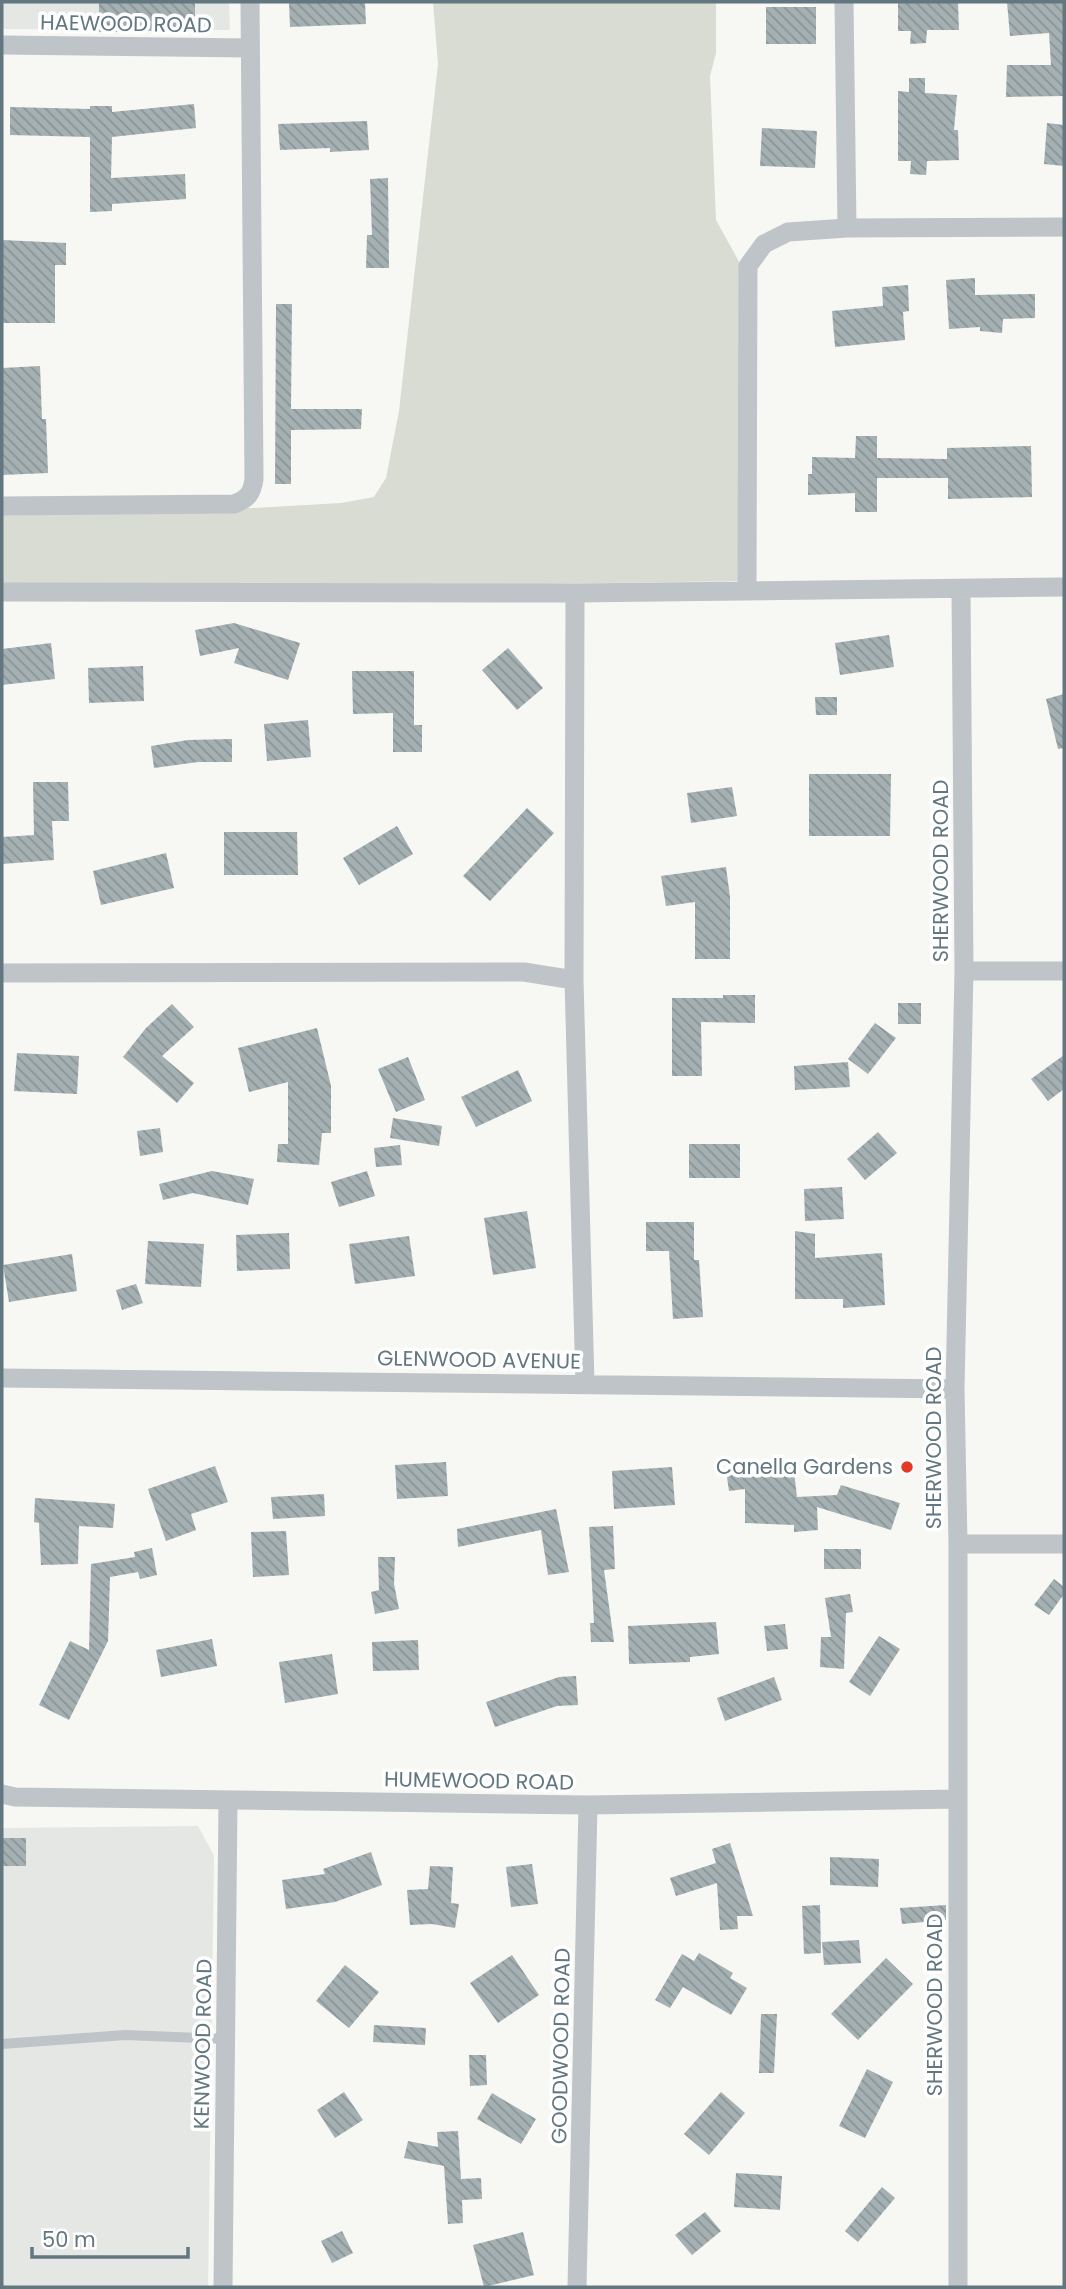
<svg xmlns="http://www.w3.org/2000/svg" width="1066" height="2289" viewBox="0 0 1066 2289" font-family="Poppins,sans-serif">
<defs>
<pattern id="building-back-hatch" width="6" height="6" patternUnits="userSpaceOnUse" patternTransform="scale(1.75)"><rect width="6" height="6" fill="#a5b0b3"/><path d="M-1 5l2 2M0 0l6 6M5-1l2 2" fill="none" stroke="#8a9497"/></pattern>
</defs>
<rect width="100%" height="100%" fill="#f7f7f4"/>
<path fill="#e5e7e5" d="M 2,2 L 229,2 L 230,30 L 2,29 Z
M 198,1826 L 214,1856 L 208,2287 L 2,2287 L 2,1828 Z"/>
<path fill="#d8dcd3" d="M 433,2 L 716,2 L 716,53 L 710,76 L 716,220 L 742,267 L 738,581 L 341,587 L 2,587 L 2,512 L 236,509 L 341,503 L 374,497 L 386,478 L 399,411 L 438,64 Z"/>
<path fill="url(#building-back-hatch)" d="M 99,2 L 195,2 L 195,30 L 99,32 Z
M 289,2 L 365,2 L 366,24 L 290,27 Z
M 898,2 L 958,2 L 959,30 L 927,30 L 926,43 L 910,44 L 911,31 L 898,31 Z
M 1007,2 L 1064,2 L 1064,96 L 1006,97 L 1007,65 L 1051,65 L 1049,33 L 1010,36 Z
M 766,7 L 816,7 L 816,44 L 766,44 Z
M 909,78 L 925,78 L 925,93 L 957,95 L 954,130 L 958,130 L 959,160 L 927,161 L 926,175 L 910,174 L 911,161 L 898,161 L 898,91 L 909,92 Z
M 194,104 L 196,128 L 112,137 L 111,178 L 185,174 L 186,199 L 112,204 L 112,211 L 90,212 L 90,137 L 10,135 L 10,107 L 90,109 L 90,106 L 112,106 L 112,112 Z
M 367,121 L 369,150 L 330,152 L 330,148 L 280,150 L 278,124 Z
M 1047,123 L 1064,125 L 1064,166 L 1044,164 Z
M 762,128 L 817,131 L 815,168 L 760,166 Z
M 388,178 L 389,268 L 366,268 L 367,235 L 372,235 L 370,179 Z
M 2,240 L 66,243 L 66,265 L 55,265 L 55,323 L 2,323 Z
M 975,278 L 975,295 L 1035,294 L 1035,318 L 1003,319 L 1002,333 L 980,331 L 980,327 L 949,329 L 946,280 Z
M 908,285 L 909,311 L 903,312 L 905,340 L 835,347 L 832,311 L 883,306 L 882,287 Z
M 276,304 L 292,304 L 291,409 L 362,409 L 361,429 L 291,430 L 291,484 L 275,484 Z
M 40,366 L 42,419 L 46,419 L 48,473 L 2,475 L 2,368 Z
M 856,436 L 877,436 L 877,458 L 947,459 L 947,448 L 1031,446 L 1032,497 L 948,499 L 948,478 L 877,478 L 877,512 L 855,512 L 855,493 L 808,495 L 808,474 L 812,474 L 812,457 L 855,458 Z
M 234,623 L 300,643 L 288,680 L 234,663 L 239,648 L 200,656 L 195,630 Z
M 889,635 L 894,667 L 840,675 L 835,643 Z
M 51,643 L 55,679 L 2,685 L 2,649 Z
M 508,648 L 543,688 L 517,710 L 482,670 Z
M 143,666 L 144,701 L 89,703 L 88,668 Z
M 352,671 L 414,671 L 414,725 L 422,725 L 422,752 L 393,752 L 393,713 L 353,714 Z
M 1064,694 L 1064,748 L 1058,749 L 1046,699 Z
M 815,697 L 837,697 L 837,715 L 816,715 Z
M 308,720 L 311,757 L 267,761 L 264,724 Z
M 232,739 L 232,762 L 198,762 L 154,768 L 151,746 L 188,740 Z
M 809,774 L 891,774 L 890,836 L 809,836 Z
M 33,782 L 68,782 L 69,821 L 52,821 L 54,860 L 2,864 L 2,837 L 34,835 Z
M 732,787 L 737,816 L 691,823 L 687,793 Z
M 527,808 L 554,833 L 490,901 L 463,876 Z
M 397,826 L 413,854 L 359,885 L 343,858 Z
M 224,832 L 297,832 L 298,875 L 224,875 Z
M 166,853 L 174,888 L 101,905 L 93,871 Z
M 726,867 L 730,897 L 730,959 L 695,959 L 695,902 L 666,906 L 661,876 Z
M 723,995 L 755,995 L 755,1023 L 701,1022 L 702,1076 L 672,1076 L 672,998 L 723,998 Z
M 898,1003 L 921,1003 L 921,1024 L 898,1024 Z
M 172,1004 L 194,1027 L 162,1056 L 194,1083 L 177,1103 L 123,1057 L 146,1028 Z
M 875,1023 L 896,1038 L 868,1074 L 848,1059 Z
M 317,1028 L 331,1086 L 331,1133 L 322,1133 L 319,1165 L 277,1162 L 278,1144 L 288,1144 L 288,1082 L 249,1092 L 238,1048 Z
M 17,1053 L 79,1056 L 77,1094 L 14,1091 Z
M 1064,1055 L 1064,1089 L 1048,1101 L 1031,1079 Z
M 408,1057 L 425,1100 L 396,1112 L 378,1069 Z
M 848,1062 L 850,1087 L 795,1090 L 794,1066 Z
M 518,1070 L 532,1101 L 476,1127 L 461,1097 Z
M 393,1118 L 442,1126 L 439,1146 L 390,1138 Z
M 160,1128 L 163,1152 L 140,1156 L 137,1131 Z
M 878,1132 L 897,1153 L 865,1180 L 847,1159 Z
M 689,1144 L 740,1144 L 740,1178 L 689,1178 Z
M 400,1145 L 402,1165 L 376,1167 L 374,1148 Z
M 212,1171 L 254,1179 L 248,1205 L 193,1193 L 163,1200 L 159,1184 Z
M 367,1171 L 375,1196 L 339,1207 L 331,1182 Z
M 842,1187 L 844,1219 L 805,1221 L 804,1189 Z
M 527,1211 L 536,1268 L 493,1275 L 484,1218 Z
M 646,1222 L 694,1222 L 694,1260 L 699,1260 L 703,1317 L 673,1319 L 669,1251 L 646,1251 Z
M 795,1231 L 815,1234 L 815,1258 L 882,1253 L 885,1305 L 843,1308 L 843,1299 L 795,1299 Z
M 289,1233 L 290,1269 L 237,1271 L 236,1235 Z
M 409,1236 L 415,1276 L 355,1284 L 349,1244 Z
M 148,1241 L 204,1244 L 201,1287 L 145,1284 Z
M 72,1254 L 77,1291 L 9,1302 L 3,1265 Z
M 136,1284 L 143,1303 L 122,1310 L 116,1290 Z
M 446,1462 L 448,1496 L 397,1499 L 395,1465 Z
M 793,1463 L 797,1497 L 837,1495 L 841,1485 L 900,1503 L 891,1530 L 817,1507 L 818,1530 L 794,1532 L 794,1525 L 745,1523 L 745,1489 L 729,1491 L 726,1470 Z
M 215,1466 L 228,1502 L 191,1514 L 196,1530 L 166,1541 L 148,1489 Z
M 672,1467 L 675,1505 L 614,1509 L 612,1471 Z
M 324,1494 L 325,1516 L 273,1519 L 271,1497 Z
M 35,1498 L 115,1504 L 113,1528 L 79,1526 L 78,1564 L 41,1565 L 39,1523 L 34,1522 Z
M 556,1509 L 569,1572 L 548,1575 L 541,1530 L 458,1547 L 457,1529 Z
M 613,1526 L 615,1569 L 604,1570 L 614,1642 L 591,1642 L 590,1623 L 594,1623 L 589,1527 Z
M 286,1531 L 289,1575 L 253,1577 L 251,1532 Z
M 152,1548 L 157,1575 L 140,1579 L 138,1572 L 110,1577 L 108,1641 L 69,1720 L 39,1705 L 70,1641 L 89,1650 L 91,1564 L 135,1557 L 134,1552 Z
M 824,1549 L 861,1549 L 861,1569 L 824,1569 Z
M 378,1557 L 395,1557 L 394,1584 L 399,1609 L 375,1614 L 371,1592 L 379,1590 Z
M 1054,1579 L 1064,1587 L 1064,1594 L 1049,1615 L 1034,1605 Z
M 850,1594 L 853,1612 L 846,1613 L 844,1669 L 820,1667 L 821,1637 L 831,1637 L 825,1598 Z
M 716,1622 L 719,1654 L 690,1657 L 690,1662 L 629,1664 L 628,1626 Z
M 785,1624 L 788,1649 L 767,1651 L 764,1626 Z
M 879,1636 L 900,1649 L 870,1696 L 849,1682 Z
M 212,1639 L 217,1666 L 161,1677 L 156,1650 Z
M 418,1640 L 419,1670 L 373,1671 L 372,1642 Z
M 332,1654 L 338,1694 L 285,1703 L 279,1662 Z
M 576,1676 L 578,1705 L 557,1706 L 495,1727 L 486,1702 L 559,1677 Z
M 774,1677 L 782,1700 L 725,1721 L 717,1698 Z
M 2,1838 L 26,1838 L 26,1866 L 2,1866 Z
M 730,1843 L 753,1916 L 737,1916 L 738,1929 L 720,1930 L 717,1883 L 676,1896 L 670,1878 L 716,1863 L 712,1849 Z
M 371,1852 L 382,1885 L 335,1902 L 286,1909 L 282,1880 L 325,1874 L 323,1869 Z
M 830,1857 L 879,1859 L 878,1887 L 830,1885 Z
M 532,1864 L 538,1904 L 511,1907 L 506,1867 Z
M 430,1866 L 453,1867 L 451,1903 L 459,1904 L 455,1928 L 432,1924 L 410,1925 L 407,1890 L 428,1889 Z
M 820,1905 L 821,1953 L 804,1954 L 802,1906 Z
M 946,1905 L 946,1920 L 902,1924 L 900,1908 Z
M 859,1940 L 861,1963 L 824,1965 L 822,1942 Z
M 699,1953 L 733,1973 L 730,1978 L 747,1988 L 731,2015 L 683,1987 L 670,2008 L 655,2000 L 682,1954 L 694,1961 Z
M 512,1955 L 539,1995 L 498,2023 L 470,1983 Z
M 886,1958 L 913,1984 L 858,2040 L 831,2014 Z
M 345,1965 L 379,1992 L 349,2028 L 316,2001 Z
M 761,2014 L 777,2014 L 774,2073 L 759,2073 Z
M 374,2025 L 426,2028 L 425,2045 L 373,2042 Z
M 469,2055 L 486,2055 L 487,2085 L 470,2086 Z
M 867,2069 L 893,2082 L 865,2138 L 839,2126 Z
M 344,2092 L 363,2120 L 335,2138 L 317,2110 Z
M 721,2092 L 745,2113 L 709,2155 L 684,2134 Z
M 492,2093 L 536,2119 L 521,2144 L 477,2119 Z
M 458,2131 L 461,2179 L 481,2178 L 482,2199 L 462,2200 L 463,2223 L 448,2224 L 444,2166 L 404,2158 L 408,2141 L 438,2147 L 437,2132 Z
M 736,2173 L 782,2176 L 780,2210 L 734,2207 Z
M 882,2187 L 895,2198 L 858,2242 L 845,2231 Z
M 705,2212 L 721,2231 L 692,2255 L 675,2235 Z
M 342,2231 L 353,2253 L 332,2263 L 321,2241 Z
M 523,2232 L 534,2275 L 484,2287 L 473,2245 Z"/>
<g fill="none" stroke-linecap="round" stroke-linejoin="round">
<path stroke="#bec4c7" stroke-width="10" d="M 2,2044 L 125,2035 L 226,2039"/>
<path stroke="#bec4c7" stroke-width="19" d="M 844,2 L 847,228
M 2,45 L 250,48
M 2,506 L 234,504 C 248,499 252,493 254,479 L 250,2
M 747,589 L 748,266 L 764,244 L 788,232 L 847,228 L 1064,227
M 2,592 L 575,593 L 1064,587
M 575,593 L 574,980 L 585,1384
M 964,971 L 1064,971
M 2,973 L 524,972 L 574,980
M 2,1378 L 955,1389
M 958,1544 L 1064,1544
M 2,1794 L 15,1797 L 588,1805 L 957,1799
M 223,2287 L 228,1801
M 577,2287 L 588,1805
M 958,2287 L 958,1544 L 955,1389 L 964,971 L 961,588"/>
</g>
<circle fill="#e53927" stroke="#fff" stroke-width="2.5" cx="907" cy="1467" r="7"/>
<g text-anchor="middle" stroke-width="7" stroke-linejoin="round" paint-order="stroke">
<g font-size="21" fill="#62777f" stroke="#fff">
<text transform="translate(126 24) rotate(1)" y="7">HAEWOOD ROAD</text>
<text transform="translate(941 871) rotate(-90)" y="7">SHERWOOD ROAD</text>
<text transform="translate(479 1360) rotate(1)" y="7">GLENWOOD AVENUE</text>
<text transform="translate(934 1438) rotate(-90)" y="7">SHERWOOD ROAD</text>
<text transform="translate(479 1781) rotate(1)" y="7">HUMEWOOD ROAD</text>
<text transform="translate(935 2005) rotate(-90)" y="7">SHERWOOD ROAD</text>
<text transform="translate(203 2044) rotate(-89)" y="7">KENWOOD ROAD</text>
<text transform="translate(561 2046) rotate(-89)" y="7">GOODWOOD ROAD</text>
</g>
<g font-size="21" fill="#62777f" stroke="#fff" text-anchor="end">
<text x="893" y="1474">Canella Gardens</text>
</g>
</g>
<rect width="1066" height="2289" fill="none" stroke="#62777f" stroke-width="7"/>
<path d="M32 2247v10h156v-10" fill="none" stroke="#62777f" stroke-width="3.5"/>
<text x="42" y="2247" font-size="21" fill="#62777f" stroke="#ffffff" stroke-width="5" paint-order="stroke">50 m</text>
</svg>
